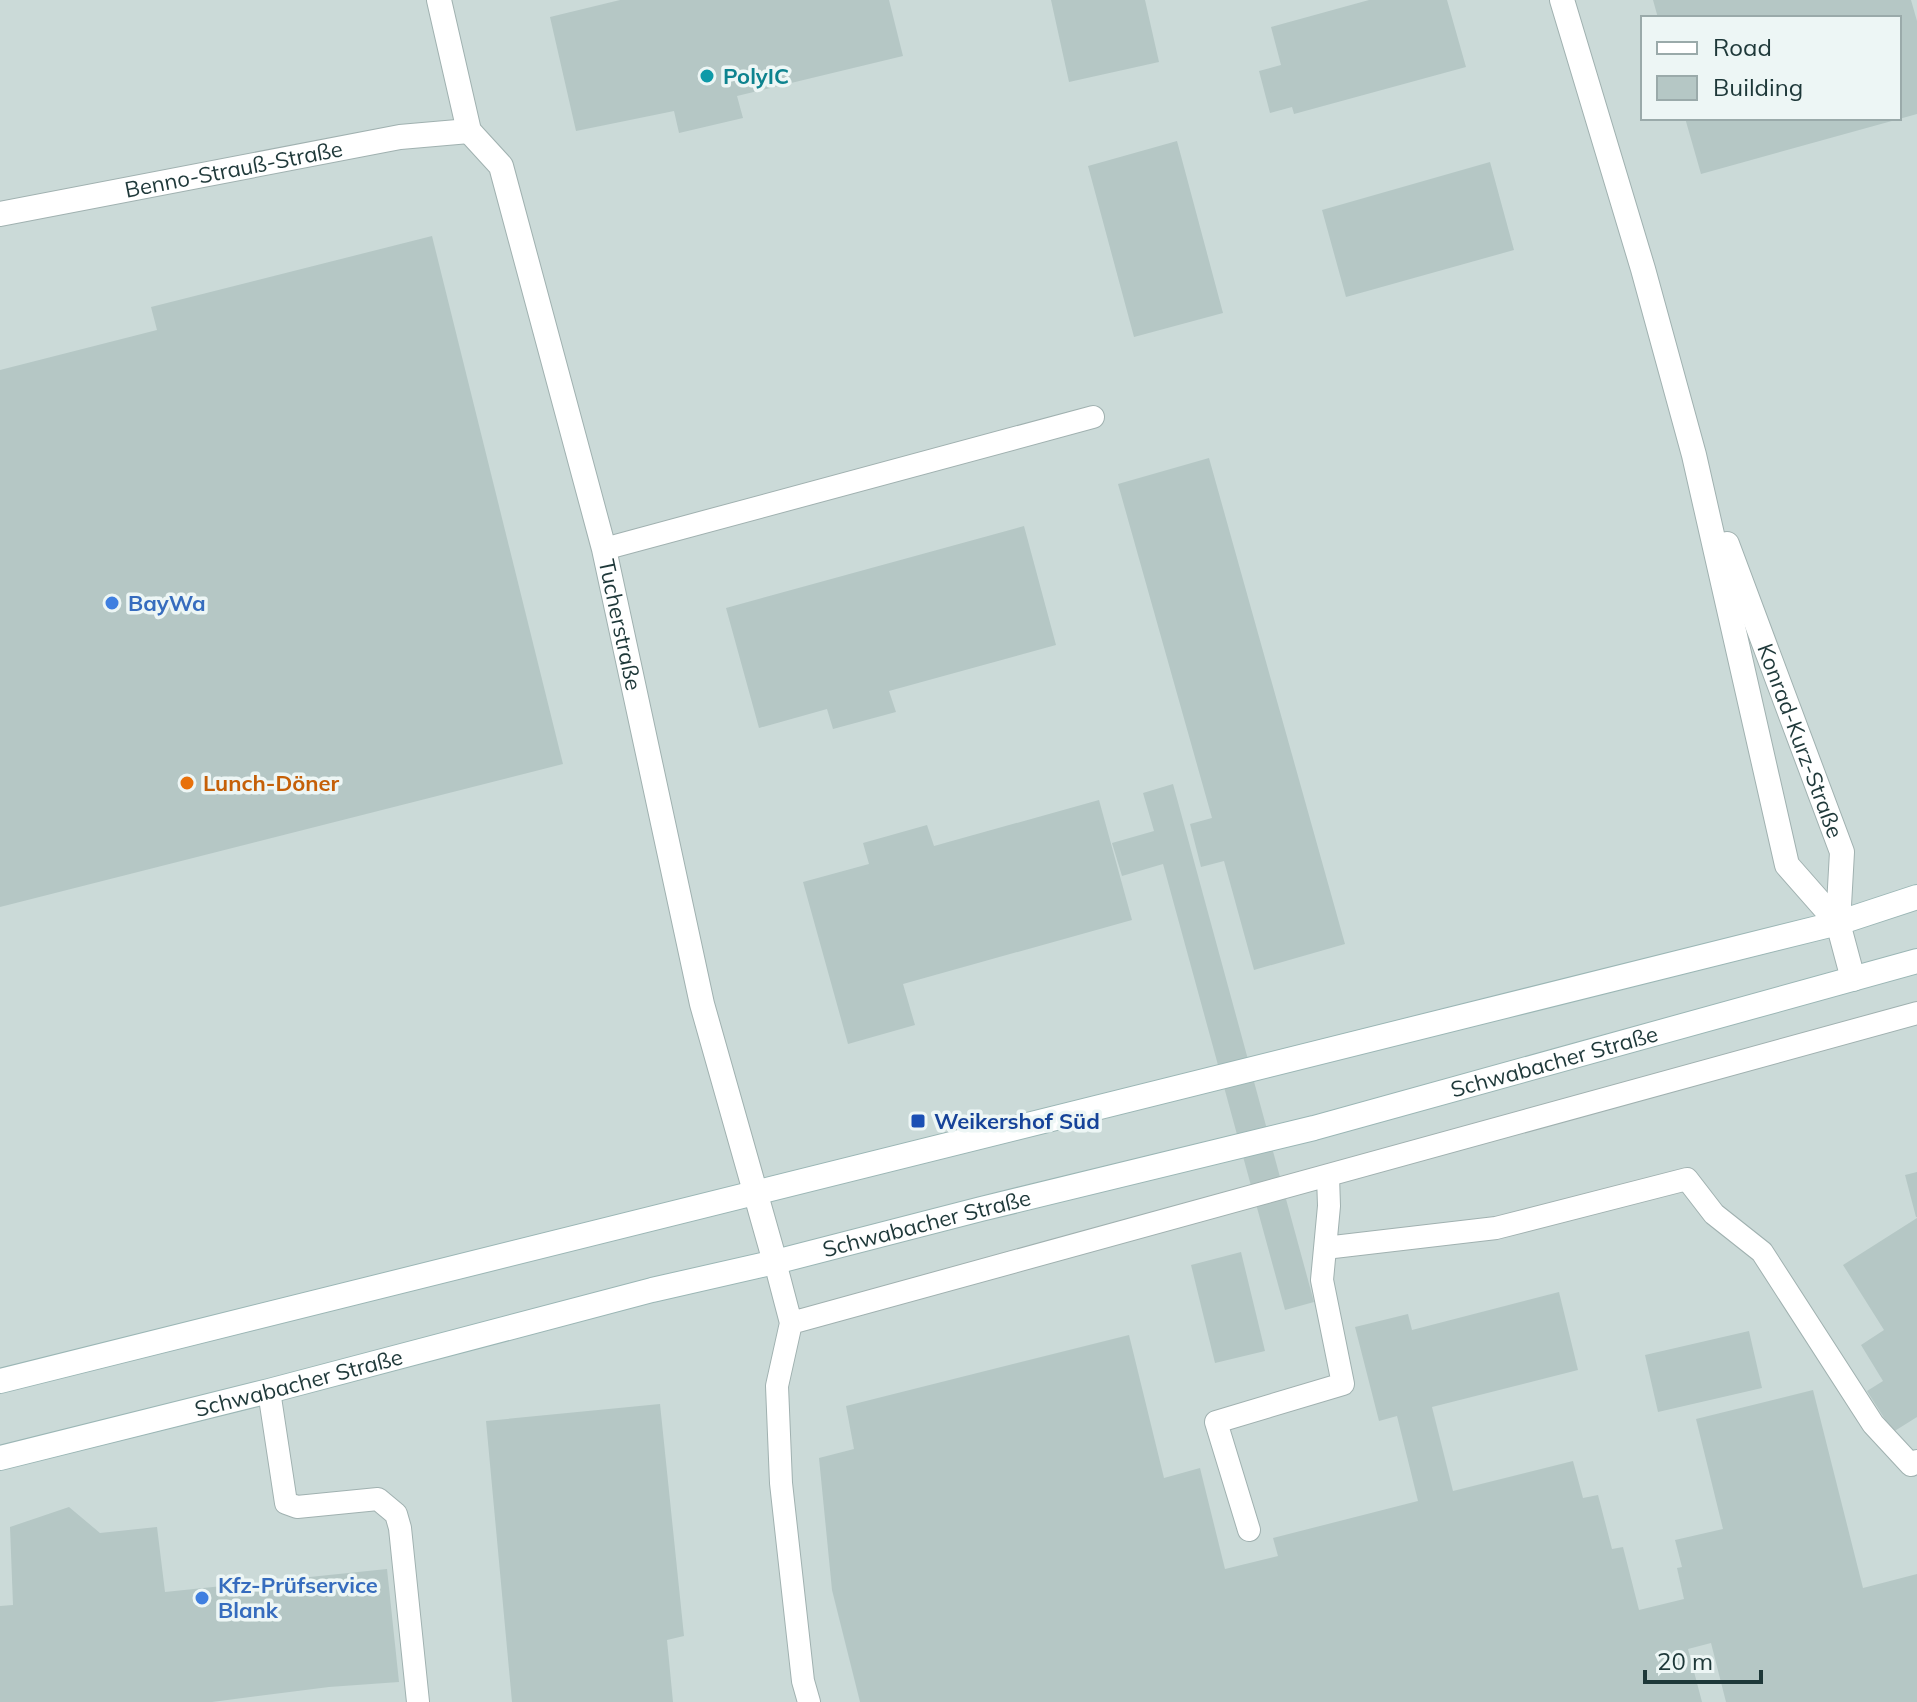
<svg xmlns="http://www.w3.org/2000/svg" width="1917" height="1702" viewBox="0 0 1917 1702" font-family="Mulish,sans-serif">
<rect width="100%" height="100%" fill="#ddeae8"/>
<path fill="#cbdad8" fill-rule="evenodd" d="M 0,0 L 1917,0 L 1917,1702 L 0,1702 ZM 1643,18 L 1899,18 L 1899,118 L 1643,118 Z"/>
<path fill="#b5c7c5" d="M 620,0 L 889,0 L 903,56 L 737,96 L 743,118 L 679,133 L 674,111 L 576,131 L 550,17 Z
M 1051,0 L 1145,0 L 1159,62 L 1069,82 Z
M 1369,0 L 1447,0 L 1466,67 L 1294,114 L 1292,107 L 1270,113 L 1259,71 L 1281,65 L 1271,27 Z
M 1653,0 L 1911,0 L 1917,21 L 1917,114 L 1899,119 L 1899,18 L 1658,18 Z
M 1685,118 L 1899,118 L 1899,119 L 1701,174 Z
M 1177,141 L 1223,313 L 1134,337 L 1088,166 Z
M 1490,162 L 1514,250 L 1346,297 L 1322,210 Z
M 432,236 L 563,764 L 0,907 L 0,370 L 157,330 L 151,307 Z
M 1209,458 L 1345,944 L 1254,970 L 1224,861 L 1201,867 L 1190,824 L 1212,818 L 1118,484 Z
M 1024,526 L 1056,645 L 889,691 L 896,712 L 833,729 L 827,709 L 759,728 L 726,608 Z
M 1173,784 L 1314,1302 L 1285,1310 L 1163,864 L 1122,876 L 1112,843 L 1154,831 L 1143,793 Z
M 1099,800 L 1132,920 L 903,984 L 915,1025 L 848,1044 L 803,882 L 869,864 L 863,843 L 927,825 L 934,846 Z
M 1917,1172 L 1917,1217 L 1916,1217 L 1905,1175 Z
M 1917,1218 L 1917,1417 L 1893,1432 L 1867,1391 L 1883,1381 L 1861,1345 L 1884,1330 L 1843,1265 Z
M 1241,1252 L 1265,1351 L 1215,1363 L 1191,1265 Z
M 1559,1292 L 1578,1370 L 1432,1407 L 1453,1491 L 1573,1461 L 1583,1498 L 1598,1495 L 1612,1549 L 1623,1547 L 1639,1610 L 1684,1599 L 1677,1568 L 1682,1567 L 1675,1540 L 1723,1529 L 1696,1419 L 1813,1390 L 1863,1588 L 1917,1574 L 1917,1702 L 1726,1702 L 1711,1643 L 1688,1649 L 1702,1702 L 860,1702 L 832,1590 L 819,1458 L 854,1449 L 846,1406 L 1129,1335 L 1164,1478 L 1200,1468 L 1225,1569 L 1278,1556 L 1273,1538 L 1418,1501 L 1397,1416 L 1379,1421 L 1355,1327 L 1408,1314 L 1412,1330 Z
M 1749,1331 L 1762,1388 L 1658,1412 L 1645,1355 Z
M 660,1404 L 684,1636 L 667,1640 L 673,1702 L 512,1702 L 486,1421 Z
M 69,1507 L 100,1533 L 157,1527 L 165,1592 L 387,1569 L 399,1682 L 329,1687 L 212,1702 L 0,1702 L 0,1606 L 13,1605 L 10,1527 Z"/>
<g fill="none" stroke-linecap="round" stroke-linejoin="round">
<defs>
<path id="service" d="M 604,549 L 1093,417
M 1325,1248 L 1496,1228 L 1687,1179 L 1714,1214 L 1762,1252 L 1873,1424 L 1911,1465 L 1917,1461
M 775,1262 L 791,1323 L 777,1386 L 781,1483 L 803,1681 L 809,1702
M 791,1323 L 1917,1013
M 269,1391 L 286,1503 L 297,1507 L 378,1499 L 396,1514 L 400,1528 L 418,1702
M 1249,1530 L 1216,1422 L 1343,1384 L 1322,1280 L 1329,1206 L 1328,1176"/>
<g id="minor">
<path id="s1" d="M 439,0 L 469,131 L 501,166 L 604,549 L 702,1004 L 775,1262"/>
<path d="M 1562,0 L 1643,269 L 1694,455 L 1787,865 L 1838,923"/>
<path id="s2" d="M 0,214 L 400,137 L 469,131"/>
<path id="s3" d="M 1727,544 L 1842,852 L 1838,923 L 1853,979"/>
</g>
<g id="secondary">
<path d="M 0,1381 L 1838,923 L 1917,897"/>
<path id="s4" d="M 0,1458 L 269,1391 L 652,1290 L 775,1262 L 981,1209 L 1314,1128 L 1917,961"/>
</g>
</defs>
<use href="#service" stroke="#a0b1b0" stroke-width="24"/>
<use href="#minor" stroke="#a0b1b0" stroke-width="26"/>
<use href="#secondary" stroke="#9bb6b5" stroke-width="26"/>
<use href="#service" stroke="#fff" stroke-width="22"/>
<use href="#minor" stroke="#fff" stroke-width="24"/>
<use href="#secondary" stroke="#fff" stroke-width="24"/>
</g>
<circle fill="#0f9aa8" stroke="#edf6f5" stroke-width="3" cx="707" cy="76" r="8"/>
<g fill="#3f7fe0" stroke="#edf6f5" stroke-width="3">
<circle cx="112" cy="603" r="8"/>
<circle cx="202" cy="1598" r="8"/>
</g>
<circle fill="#e8710a" stroke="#edf6f5" stroke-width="3" cx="187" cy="783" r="8"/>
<rect fill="#1a4fb4" stroke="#edf6f5" stroke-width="3" x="910" y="1113" width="16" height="16" rx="4"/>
<g text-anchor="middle" stroke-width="7" stroke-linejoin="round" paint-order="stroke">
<g font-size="22" font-weight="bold" fill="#0d838f" stroke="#edf6f5" text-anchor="start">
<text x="723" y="84">PolyIC</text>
</g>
<g font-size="22" fill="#1e3839" stroke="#edf6f5">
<text dy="8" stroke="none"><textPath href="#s2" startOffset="238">Benno-Strauß-Straße</textPath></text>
<text dy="8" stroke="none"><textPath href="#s1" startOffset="656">Tucherstraße</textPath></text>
<text dy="8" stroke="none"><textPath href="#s3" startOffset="210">Konrad-Kurz-Straße</textPath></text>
<text dy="8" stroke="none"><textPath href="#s4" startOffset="1604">Schwabacher Straße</textPath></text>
<text dy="8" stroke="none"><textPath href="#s4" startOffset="956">Schwabacher Straße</textPath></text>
<text dy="8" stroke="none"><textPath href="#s4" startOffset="308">Schwabacher Straße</textPath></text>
</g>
<g font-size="22" font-weight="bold" fill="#366cbe" stroke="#edf6f5" text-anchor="start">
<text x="128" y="611">BayWa</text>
<text x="218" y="1593">Kfz-Prüfservice<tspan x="218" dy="25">Blank</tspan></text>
</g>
<g font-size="22" font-weight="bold" fill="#c56008" stroke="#edf6f5" text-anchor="start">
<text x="203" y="791">Lunch-Döner</text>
</g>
<g font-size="22" font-weight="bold" fill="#164399" stroke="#edf6f5" text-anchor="start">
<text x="934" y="1129">Weikershof Süd</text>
</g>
</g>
<rect x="1641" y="16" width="260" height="104" fill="#edf6f5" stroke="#9aaaaa" stroke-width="2"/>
<rect x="1657" y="42" width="40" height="12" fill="#ffffff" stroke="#9aaaaa" stroke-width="2"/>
<text x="1713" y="56" font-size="24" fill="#1e3839">Road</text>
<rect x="1657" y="76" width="40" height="24" fill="#b5c7c5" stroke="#9aaaaa" stroke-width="2"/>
<text x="1713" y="96" font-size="24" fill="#1e3839">Building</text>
<path d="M1645 1670v12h116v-12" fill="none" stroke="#1e3839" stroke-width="4"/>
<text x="1657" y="1670" font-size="24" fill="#1e3839" stroke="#edf6f5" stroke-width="6" paint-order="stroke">20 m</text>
</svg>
